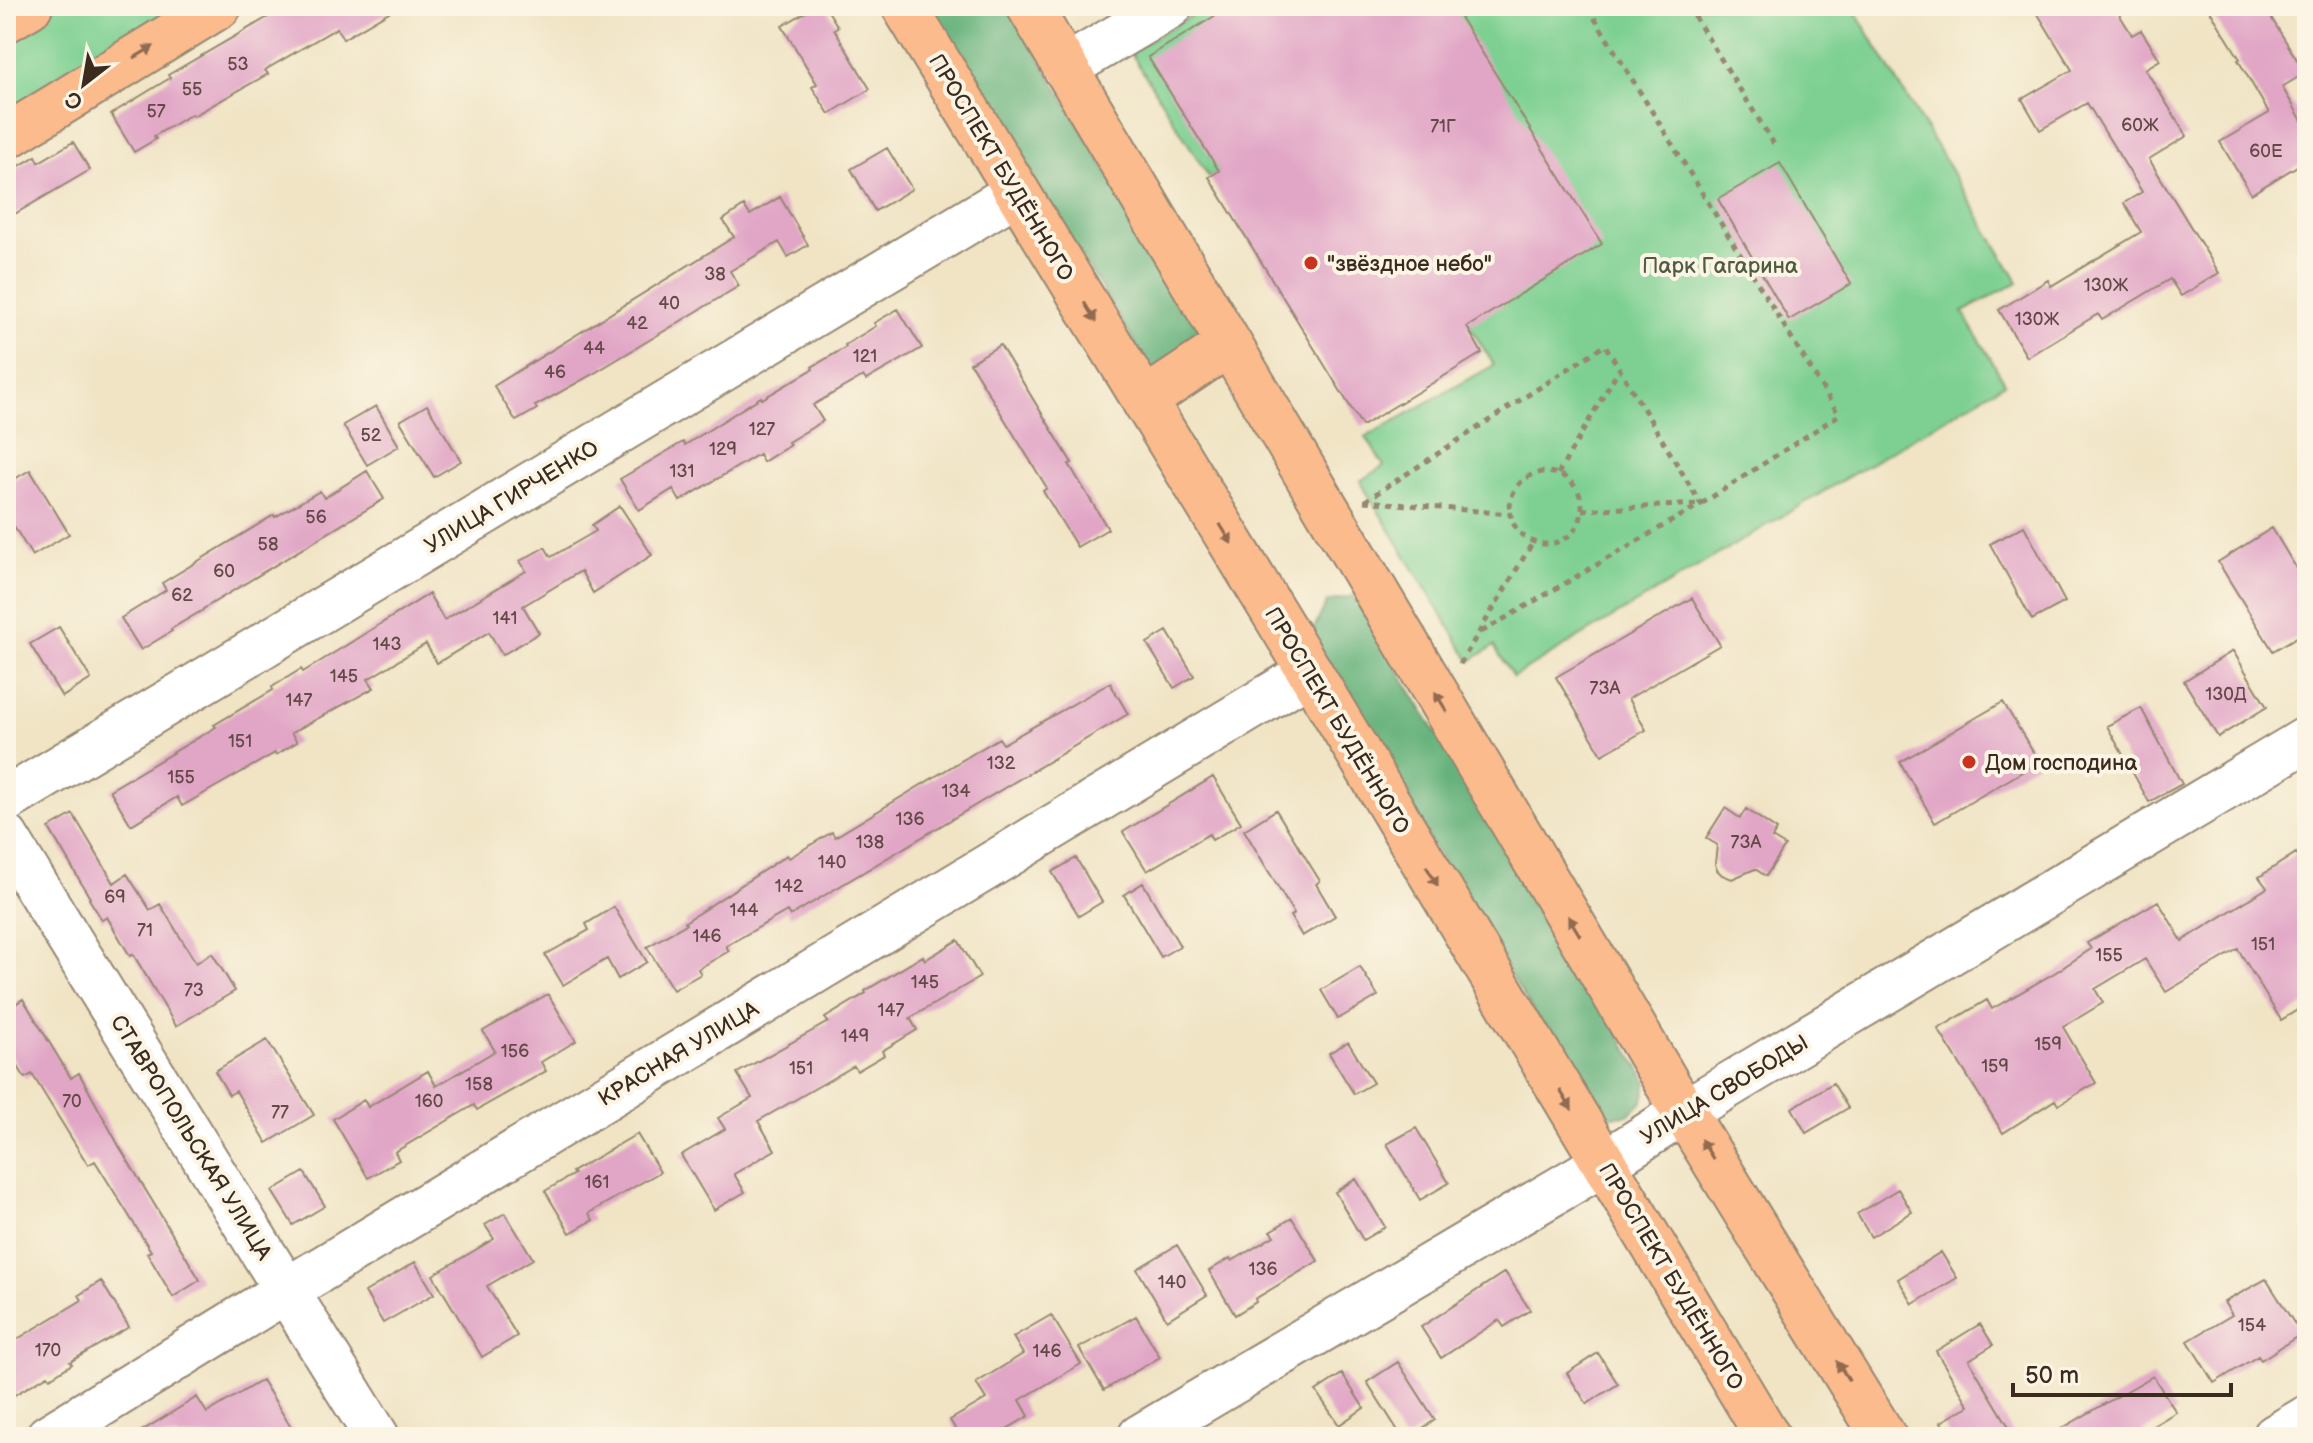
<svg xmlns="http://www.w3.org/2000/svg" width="2313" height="1443" viewBox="0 0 2313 1443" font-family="'Balsamiq Sans',sans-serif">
<rect width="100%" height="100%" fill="#fcf5e5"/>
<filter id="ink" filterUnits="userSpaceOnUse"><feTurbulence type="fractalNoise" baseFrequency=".0125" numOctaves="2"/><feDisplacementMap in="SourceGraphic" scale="16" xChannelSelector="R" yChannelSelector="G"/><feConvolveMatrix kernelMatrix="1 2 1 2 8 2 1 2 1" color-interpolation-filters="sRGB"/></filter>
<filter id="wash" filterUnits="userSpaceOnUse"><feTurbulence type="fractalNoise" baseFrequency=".006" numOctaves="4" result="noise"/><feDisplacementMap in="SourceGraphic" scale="32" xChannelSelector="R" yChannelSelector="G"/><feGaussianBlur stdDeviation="1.8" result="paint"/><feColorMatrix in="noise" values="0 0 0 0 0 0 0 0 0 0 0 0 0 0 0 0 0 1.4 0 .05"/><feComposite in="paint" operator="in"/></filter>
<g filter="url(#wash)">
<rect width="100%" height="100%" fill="#f0e4c5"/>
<path fill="#7ed092" stroke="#5c7d58" stroke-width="2" d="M 54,6 L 182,6 L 6,115 L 6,35 Z
M 1209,6 L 1852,6 L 2018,282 L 1963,312 L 2005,383 L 1513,677 L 1494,646 L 1470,661 L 1360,481 L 1384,466 L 1366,437 L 1494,365 L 1329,104 L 1209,177 L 1130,51 Z"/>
<path fill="#66b27c" stroke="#506e4d" stroke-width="2" d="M 928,6 L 1009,6 L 1206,341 L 1154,374 Z
M 1353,596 L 1647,1081 L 1643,1101 L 1629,1115 L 1597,1117 L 1308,640 L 1327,602 Z"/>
<g id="blocks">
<path fill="#e1a6c6" d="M 287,6 L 399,6 L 343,39 L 337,28 L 265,70 L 268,74 L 193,116 L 192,114 L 154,136 L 156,139 L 134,152 L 111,114 L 170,78 L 168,75 Z
M 816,6 L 825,6 L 838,27 L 834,29 L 870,89 L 829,114 L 812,87 L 817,84 L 782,26 Z
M 1231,6 L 1453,6 L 1602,244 L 1467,327 L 1482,353 L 1362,426 L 1209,177 L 1219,171 L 1148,57 Z
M 2033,6 L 2114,6 L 2132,35 L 2141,30 L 2160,60 L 2145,69 L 2187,136 L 2149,159 L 2219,273 L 2181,296 L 2170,279 L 2102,320 L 2098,314 L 2027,357 L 1999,310 L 2048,280 L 2051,286 L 2141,232 L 2124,203 L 2142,192 L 2087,103 L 2040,130 L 2022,99 L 2072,70 Z
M 2207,6 L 2264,6 L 2305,73 L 2282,87 L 2307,129 L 2307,160 L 2251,194 L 2220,142 L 2269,113 L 2238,60 L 2240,59 Z
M 73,142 L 90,170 L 6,219 L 6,174 L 36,156 L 39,162 Z
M 887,148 L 912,189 L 875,211 L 851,169 Z
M 1780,163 L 1851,284 L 1789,320 L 1718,199 Z
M 780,197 L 808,245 L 788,257 L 779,242 L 730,271 L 739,286 L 593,374 L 535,406 L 537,409 L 516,421 L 494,386 L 734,237 L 723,220 L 744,206 L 750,215 Z
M 898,309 L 922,348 L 866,380 L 863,376 L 813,405 L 823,421 L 788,442 L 790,445 L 763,462 L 759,454 L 680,501 L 673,489 L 639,510 L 620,479 L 683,442 L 685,445 L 761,397 L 762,399 L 813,369 L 812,367 L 846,347 L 845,345 L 876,326 L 874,323 Z
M 1000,345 L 1072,463 L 1069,464 L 1108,529 L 1077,547 L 1043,491 L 1047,488 L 970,363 Z
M 427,405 L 461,461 L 434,477 L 400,421 Z
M 376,406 L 399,446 L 367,465 L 343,425 Z
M 30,470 L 69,534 L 32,556 L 6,513 L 6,484 Z
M 367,471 L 384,499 L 203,609 L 203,610 L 171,629 L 172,631 L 141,650 L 121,618 L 166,590 L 162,583 L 274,515 L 275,517 L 320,491 L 324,498 Z
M 620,506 L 652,555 L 593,593 L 581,571 L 523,606 L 539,633 L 502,655 L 489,632 L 437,663 L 426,644 L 368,679 L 374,688 L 291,733 L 297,742 L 276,755 L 275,753 L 182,806 L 177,797 L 131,825 L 110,790 L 216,727 L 214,725 L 273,690 L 272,687 L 301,669 L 303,672 L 429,594 L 444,620 L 526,571 L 520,561 L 545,547 L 551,557 L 596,531 L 592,525 Z
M 2024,526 L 2065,602 L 2032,620 L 1990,544 Z
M 2272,528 L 2307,586 L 2307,631 L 2273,651 L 2218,562 Z
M 1692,598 L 1720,645 L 1628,699 L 1646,730 L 1602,755 L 1556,677 Z
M 59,627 L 91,679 L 62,697 L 30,644 Z
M 1167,631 L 1194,676 L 1174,688 L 1147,643 Z
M 2233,651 L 2267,707 L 2218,737 L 2184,681 Z
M 1110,683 L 1128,714 L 790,916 L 787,911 L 726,946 L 729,951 L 698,969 L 701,974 L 673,990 L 647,947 L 686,924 L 685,922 L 787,855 L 789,858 L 832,832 L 835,837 L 999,738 L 1003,744 Z
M 2003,702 L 2039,762 L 1935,823 L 1900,762 Z
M 2141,708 L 2182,784 L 2149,802 L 2107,726 Z
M 1213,777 L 1241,823 L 1212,840 L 1209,834 L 1147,871 L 1123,832 Z
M 1725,808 L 1740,818 L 1746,809 L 1777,830 L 1772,838 L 1785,846 L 1766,876 L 1755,869 L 1732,879 L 1722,875 L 1717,870 L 1715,864 L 1717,845 L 1706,838 Z
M 1276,810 L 1320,881 L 1316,884 L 1335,916 L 1302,936 L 1290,916 L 1294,914 L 1244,830 Z
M 73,814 L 114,883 L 127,874 L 150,910 L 160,904 L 196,963 L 212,953 L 235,991 L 176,1026 L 133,954 L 130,956 L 107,917 L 102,920 L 89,899 L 90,898 L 49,828 Z
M 2296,853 L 2307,870 L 2307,1004 L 2281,1020 L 2238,949 L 2166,992 L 2145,959 L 2095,989 L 2103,1003 L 2063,1027 L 2096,1083 L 2058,1105 L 2055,1100 L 2003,1133 L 1938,1029 L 1987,1000 L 1992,1009 L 2056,972 L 2091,949 L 2087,943 L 2158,901 L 2182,941 L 2267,888 L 2259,877 Z
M 1076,858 L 1102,902 L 1079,916 L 1052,872 Z
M 1143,883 L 1180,946 L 1161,957 L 1124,895 Z
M 614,907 L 647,962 L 618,979 L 607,959 L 563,985 L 545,955 L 589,930 L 586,924 Z
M 958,940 L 980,977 L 910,1018 L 917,1030 L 882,1051 L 884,1055 L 857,1071 L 854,1066 L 758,1121 L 775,1150 L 734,1174 L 745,1192 L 714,1210 L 681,1155 L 725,1129 L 718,1118 L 752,1098 L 737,1073 L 828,1022 L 825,1018 L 866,993 L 865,991 L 923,956 L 925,960 Z
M 1360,967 L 1378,996 L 1338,1019 L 1321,990 Z
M 548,994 L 576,1041 L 541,1062 L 546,1071 L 477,1110 L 474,1105 L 395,1152 L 399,1160 L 368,1178 L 333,1119 L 364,1100 L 368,1107 L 428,1071 L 436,1086 L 495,1051 L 483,1031 Z
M 23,999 L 71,1078 L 79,1073 L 119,1146 L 200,1280 L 173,1297 L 147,1253 L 151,1251 L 95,1161 L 88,1165 L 32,1074 L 25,1078 L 6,1047 L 6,1010 Z
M 267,1040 L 314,1115 L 267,1143 L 236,1091 L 229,1095 L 215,1071 Z
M 1348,1042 L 1373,1083 L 1354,1094 L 1329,1053 Z
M 1833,1083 L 1848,1108 L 1806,1133 L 1792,1108 Z
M 1416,1128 L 1449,1183 L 1420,1200 L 1387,1144 Z
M 637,1134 L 660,1172 L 589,1213 L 593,1220 L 570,1233 L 545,1191 L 574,1174 L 572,1172 Z
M 304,1172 L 325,1206 L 293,1225 L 272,1191 Z
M 1356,1179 L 1385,1227 L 1363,1240 L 1335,1192 Z
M 1898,1189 L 1912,1212 L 1871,1237 L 1857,1214 Z
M 505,1213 L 533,1259 L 487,1286 L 517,1336 L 482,1357 L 433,1275 L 494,1239 L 485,1225 Z
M 1292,1218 L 1318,1261 L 1255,1299 L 1256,1302 L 1235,1315 L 1209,1271 L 1230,1258 L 1232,1261 L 1274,1236 L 1270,1231 Z
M 1177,1245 L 1207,1295 L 1167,1320 L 1137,1269 Z
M 1941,1252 L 1957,1278 L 1913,1304 L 1898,1279 Z
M 415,1262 L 434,1294 L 383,1323 L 365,1292 Z
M 1505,1272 L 1530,1310 L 1504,1327 L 1499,1320 L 1441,1358 L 1421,1327 Z
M 2266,1279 L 2301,1334 L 2261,1360 L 2258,1356 L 2214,1383 L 2188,1341 L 2232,1315 L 2224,1302 Z
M 101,1281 L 129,1327 L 70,1362 L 72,1364 L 50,1378 L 48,1375 L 6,1400 L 6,1346 L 82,1300 L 79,1295 Z
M 1051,1315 L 1081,1364 L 1020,1400 L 1029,1416 L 993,1437 L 960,1437 L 950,1420 L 986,1399 L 976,1383 L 1023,1354 L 1013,1337 Z
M 1136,1316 L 1160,1357 L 1104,1390 L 1079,1348 Z
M 1980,1324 L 1993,1345 L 1969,1360 L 2015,1437 L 1950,1437 L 1941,1422 L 1969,1406 L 1936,1351 Z
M 1598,1353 L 1618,1384 L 1587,1404 L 1567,1373 Z
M 1398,1362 L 1435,1420 L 1409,1437 L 1402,1437 L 1367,1382 Z
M 1342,1374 L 1364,1408 L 1339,1425 L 1316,1391 Z
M 2153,1376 L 2176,1412 L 2135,1437 L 2047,1437 Z
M 262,1380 L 297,1437 L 132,1437 L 197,1397 L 207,1413 Z"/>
</g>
</g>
<g filter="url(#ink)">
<use href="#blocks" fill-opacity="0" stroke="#968772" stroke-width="2"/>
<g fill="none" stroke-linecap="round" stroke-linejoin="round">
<defs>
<path id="minor" d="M 1065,68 L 1170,6
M 6,800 L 1017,192
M 6,837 L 377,1437
M 48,1437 L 287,1290 L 1310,672
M 1140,1437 L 1604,1163 L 1684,1112 L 2307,739
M 2275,1437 L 2307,1418"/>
<path id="major" d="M 904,6 L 1310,672 L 1768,1437
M 1029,6 L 1684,1112 L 1884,1437
M 6,20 L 30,6
M 6,137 L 219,6
M 1144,401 L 1229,344"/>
</defs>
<use href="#minor" stroke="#968772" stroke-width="48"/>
<use href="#major" stroke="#968772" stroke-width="48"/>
<path stroke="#968772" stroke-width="5" stroke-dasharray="6 6" stroke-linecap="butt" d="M 1688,6 L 1774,144
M1510 508a36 36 0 1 1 72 0a36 36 0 1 1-72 0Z
M 1558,474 L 1619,369
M 1364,501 L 1510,514
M 1365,501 L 1605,345 L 1701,504 L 1478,634
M 1582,510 L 1701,504 L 1839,415 L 1587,6
M 1460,664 L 1533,542"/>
<use href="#minor" stroke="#fff" stroke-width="44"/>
<use href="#major" stroke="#fbbb8d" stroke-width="44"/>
</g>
<defs><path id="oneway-solid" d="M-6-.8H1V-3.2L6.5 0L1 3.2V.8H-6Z" transform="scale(2)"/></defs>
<g fill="#916b50">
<use href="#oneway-solid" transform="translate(144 52) rotate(-31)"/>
<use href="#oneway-solid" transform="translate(1090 312) rotate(59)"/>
<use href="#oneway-solid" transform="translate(1226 534) rotate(59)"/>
<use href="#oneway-solid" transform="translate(1441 702) rotate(-121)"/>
<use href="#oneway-solid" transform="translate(1432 876) rotate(59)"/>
<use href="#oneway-solid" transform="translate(1574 926) rotate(-121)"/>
<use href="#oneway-solid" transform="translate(1566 1100) rotate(59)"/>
<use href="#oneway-solid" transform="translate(1707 1149) rotate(-122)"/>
<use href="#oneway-solid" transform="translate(1843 1371) rotate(-122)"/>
</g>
</g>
<g fill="#c8321e" stroke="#fcf5e5" stroke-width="3">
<circle cx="1311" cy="263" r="8"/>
<circle cx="1969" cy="762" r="8"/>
</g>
<g text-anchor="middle" stroke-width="8" stroke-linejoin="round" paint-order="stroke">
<g font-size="18" fill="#644948">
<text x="238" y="70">53</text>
<text x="192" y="95">55</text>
<text x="156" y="117">57</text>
<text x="2140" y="131">60Ж</text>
<text x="1443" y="132">71Г</text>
<text x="2266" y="157">60Е</text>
<text x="715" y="280">38</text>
<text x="2106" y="291">130Ж</text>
<text x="669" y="309">40</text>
<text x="2037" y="325">130Ж</text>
<text x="637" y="329">42</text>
<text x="594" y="354">44</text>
<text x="865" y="362">121</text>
<text x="555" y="378">46</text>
<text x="762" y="435">127</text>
<text x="371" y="441">52</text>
<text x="723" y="455">129</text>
<text x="682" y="477">131</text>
<text x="316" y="523">56</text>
<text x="268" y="550">58</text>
<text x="224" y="577">60</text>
<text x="182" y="601">62</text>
<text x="505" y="624">141</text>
<text x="387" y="650">143</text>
<text x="344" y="682">145</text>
<text x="1605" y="694">73А</text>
<text x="2226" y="700">130Д</text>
<text x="299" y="706">147</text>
<text x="240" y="747">151</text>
<text x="1001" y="769">132</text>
<text x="181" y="783">155</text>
<text x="956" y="797">134</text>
<text x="910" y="825">136</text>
<text x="870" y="848">138</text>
<text x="1746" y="848">73А</text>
<text x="832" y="868">140</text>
<text x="789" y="892">142</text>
<text x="115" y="903">69</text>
<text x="744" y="916">144</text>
<text x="145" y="936">71</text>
<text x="707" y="942">146</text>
<text x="2263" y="950">151</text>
<text x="2109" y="961">155</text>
<text x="925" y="988">145</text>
<text x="194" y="996">73</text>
<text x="891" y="1016">147</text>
<text x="855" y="1042">149</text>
<text x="2048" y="1050">159</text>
<text x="515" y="1057">156</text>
<text x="1995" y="1072">159</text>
<text x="801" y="1074">151</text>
<text x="479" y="1090">158</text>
<text x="72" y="1107">70</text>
<text x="429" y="1107">160</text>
<text x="280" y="1118">77</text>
<text x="597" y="1188">161</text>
<text x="1263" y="1275">136</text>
<text x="1172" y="1288">140</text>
<text x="2252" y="1331">154</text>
<text x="48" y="1356">170</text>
<text x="1047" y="1357">146</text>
</g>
<g font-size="22" fill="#3b2a1e" stroke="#fcf5e5">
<text transform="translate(1002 167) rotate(59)" y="8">ПРОСПЕКТ БУДЁННОГО</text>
<text transform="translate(511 496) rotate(-31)" y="8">УЛИЦА ГИРЧЕНКО</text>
<text transform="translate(1338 720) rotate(59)" y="8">ПРОСПЕКТ БУДЁННОГО</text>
<text transform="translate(678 1053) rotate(-31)" y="8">КРАСНАЯ УЛИЦА</text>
<text transform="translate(1724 1089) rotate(-31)" y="8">УЛИЦА СВОБОДЫ</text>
<text transform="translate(192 1137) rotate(58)" y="8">СТАВРОПОЛЬСКАЯ УЛИЦА</text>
<text transform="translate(1672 1276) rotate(59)" y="8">ПРОСПЕКТ БУДЁННОГО</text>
</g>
<g font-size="22" fill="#3b2a1e" stroke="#fcf5e5" text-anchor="start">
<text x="1327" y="271">"звёздное небо"</text>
<text x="1985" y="770">Дом господина</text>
</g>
<g font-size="22" fill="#4f5c41" stroke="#fcf5e5">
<text x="1720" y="273">Парк Гагарина</text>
</g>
</g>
<rect width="2313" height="1443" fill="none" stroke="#fcf5e5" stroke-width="32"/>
<g transform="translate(84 84) rotate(211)" stroke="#fcf5e5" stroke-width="6" paint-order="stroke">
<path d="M0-6L14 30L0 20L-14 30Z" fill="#3b2a1e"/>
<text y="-12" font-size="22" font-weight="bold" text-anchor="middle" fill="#3b2a1e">С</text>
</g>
<path d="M2013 1383v12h218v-12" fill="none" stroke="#3b2a1e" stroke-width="4"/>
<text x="2025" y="1383" font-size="24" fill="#3b2a1e" stroke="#fcf5e5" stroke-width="6" paint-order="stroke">50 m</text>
</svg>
